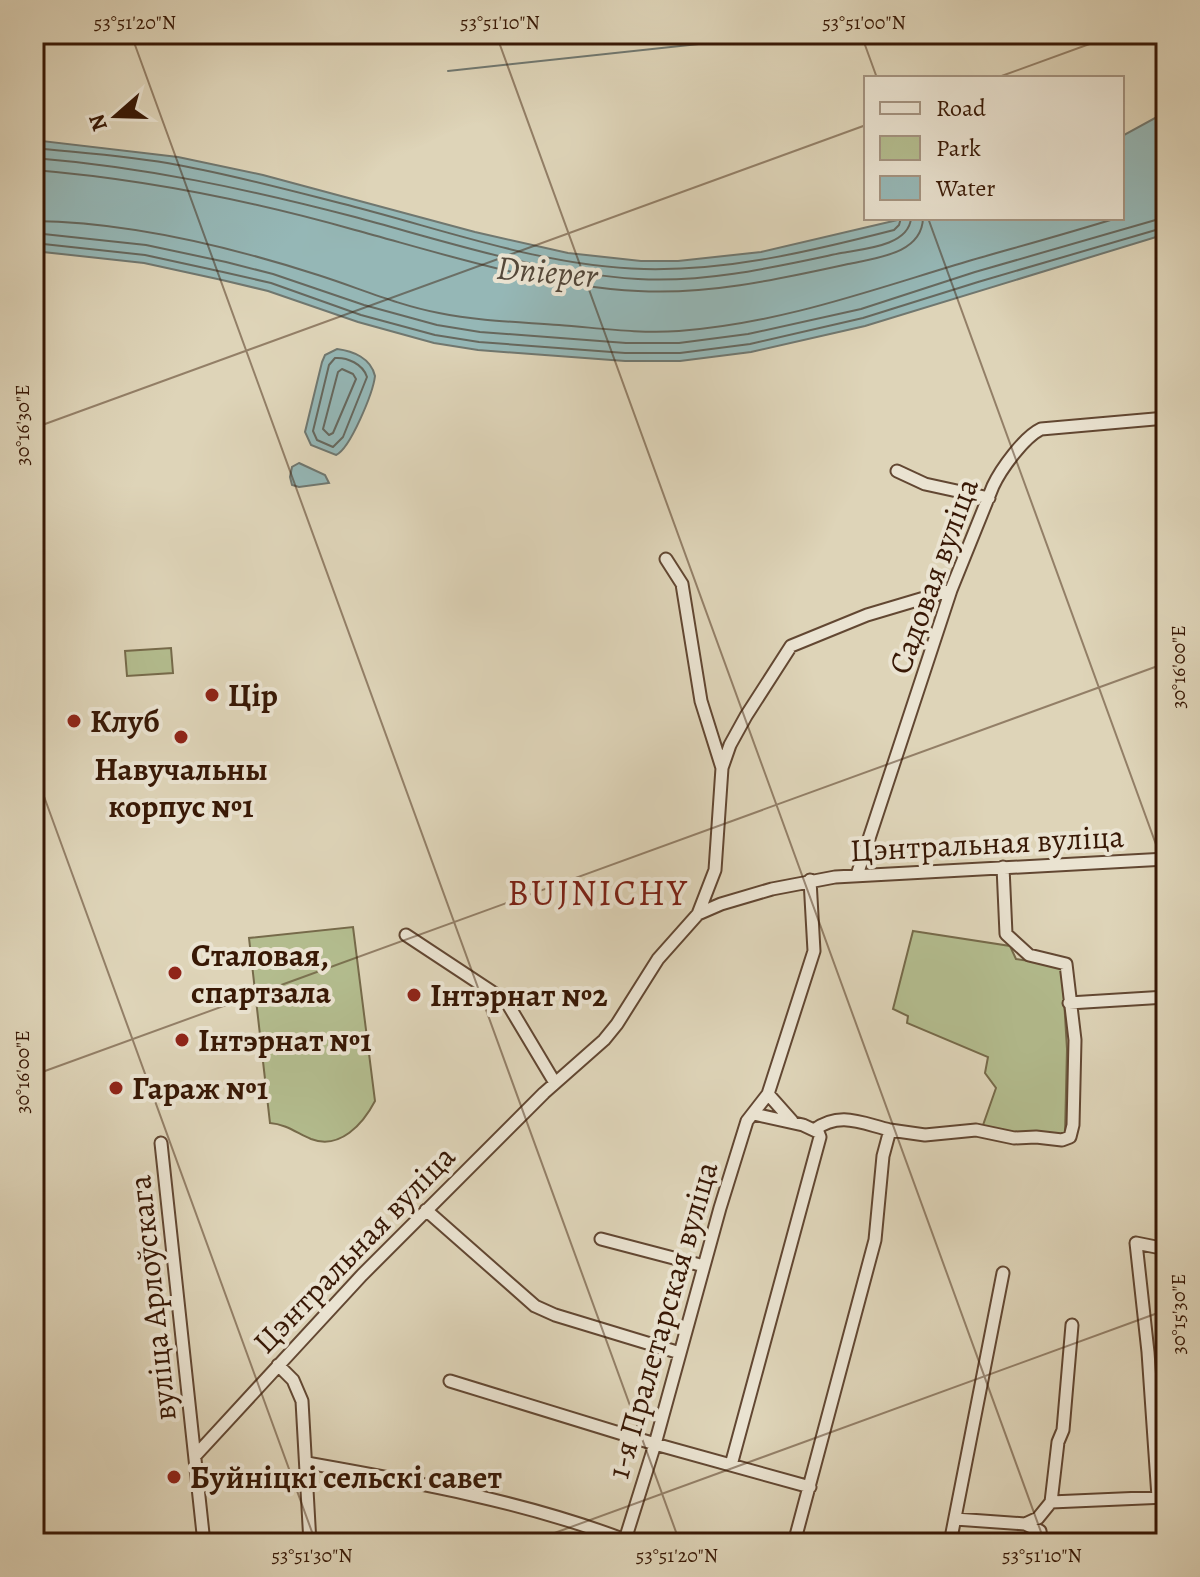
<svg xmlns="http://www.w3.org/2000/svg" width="1200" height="1577" viewBox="0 0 1200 1577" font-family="Alegreya,serif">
<rect width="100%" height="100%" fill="#ded4b8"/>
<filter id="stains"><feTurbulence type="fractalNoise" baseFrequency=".0025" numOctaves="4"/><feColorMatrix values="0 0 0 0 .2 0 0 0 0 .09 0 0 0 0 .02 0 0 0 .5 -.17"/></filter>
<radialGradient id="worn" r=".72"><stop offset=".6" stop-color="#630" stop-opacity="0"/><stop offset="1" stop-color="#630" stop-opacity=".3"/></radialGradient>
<path fill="#b3bc8e" stroke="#766a4a" stroke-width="2" d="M 171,648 L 173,673 L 127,676 L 125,651 Z
M 353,927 L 375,1101 C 363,1124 340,1150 311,1139 C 297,1133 285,1124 270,1123 L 249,938 Z
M 913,931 L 1010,946 L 1016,959 L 1062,966 L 1067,1049 L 1065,1134 L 1009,1134 L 982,1128 L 996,1088 L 985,1073 L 988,1057 L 907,1023 L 908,1016 L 893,1009 Z"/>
<path fill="#95b7b6" stroke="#70776f" stroke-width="2" d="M 1166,112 L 1166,234 L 865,326 L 751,352 L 680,361 L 625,361 L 478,350 L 434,343 L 358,322 L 268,291 L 222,280 L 144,263 L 34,251 L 34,140 L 178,157 L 263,175 L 475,232 L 568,253 L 641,261 L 678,261 L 761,252 L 906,218 L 1122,218 L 1122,136 Z
M 337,349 C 353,351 371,358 375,376 C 373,393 350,449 336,455 L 311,445 L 305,432 L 322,362 L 325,355 Z
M 299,463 L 325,475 L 329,483 L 299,487 L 292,485 L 290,477 L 292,467 Z"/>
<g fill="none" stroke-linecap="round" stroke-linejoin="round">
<path stroke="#66685e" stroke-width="2" d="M 34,148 C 82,153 131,156 178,165 C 238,176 296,192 355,207 C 448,231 547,267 644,269 C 729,271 812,251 894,230 L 899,225 L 901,218
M 34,158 C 144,167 248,189 355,217 C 448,242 541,273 638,279 C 706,283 775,267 841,253 C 863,249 909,246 911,218
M 34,170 C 143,179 249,200 355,230 C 447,255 542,286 638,291 C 709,295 779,279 848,264 C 876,258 922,254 923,218
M 34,221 C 129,222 228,246 318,275 C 359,288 397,305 439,313 C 478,321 519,322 559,325 C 599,328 639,334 679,331 C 783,323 874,289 972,260 C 1021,246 1069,233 1117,218
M 34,233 L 146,245 L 226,262 L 273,274 L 364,305 L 437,325 L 480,332 L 626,343 L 679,343 L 748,334 L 861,309 L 975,272 L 1166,217
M 34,243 L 145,255 L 223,272 L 271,283 L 361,315 L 435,335 L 479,342 L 625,353 L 680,353 L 750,344 L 863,318 L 978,282 L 1166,227
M 335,358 C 347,357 363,364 367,377 L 343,437 L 333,447 L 317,440 L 313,431 L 329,365 Z
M 342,369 L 353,374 L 356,379 L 333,433 L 329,435 L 323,429 L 338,372 Z"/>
<path stroke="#70776f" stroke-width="2" d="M 448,71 L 793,34"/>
<defs>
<path id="minor" d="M 897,471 L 925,484 L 989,498
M 666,559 L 682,584 L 701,701 L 722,768 L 715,870 L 698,914
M 722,768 L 730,745 L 746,716 L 791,646 L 867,615 L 951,590
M 857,875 L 951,590 L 993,486 C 1001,469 1024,437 1041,429 L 1166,418
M 406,935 L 506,1001 L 555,1083
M 1069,1003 L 1166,997
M 768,1094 L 792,1121
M 814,1130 C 840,1111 861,1123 890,1130
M 161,1143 L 204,1543
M 426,1210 L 535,1306 L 555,1315 L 680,1353
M 601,1239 L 704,1266
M 278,1365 L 293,1380 L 302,1401 L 310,1543
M 450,1381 L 655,1444 L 810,1487
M 195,1456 L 362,1275 L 544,1093 L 604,1040 L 617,1024 L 658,959 L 698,914 L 721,904 L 772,889 L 835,877 L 1166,859
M 307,1463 C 414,1482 523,1501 625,1540
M 731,1465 L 820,1137 L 818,1132 L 803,1125 L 754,1114
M 1158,1497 L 1148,1352 L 1136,1243 L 1166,1249
M 1051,1502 L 1058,1442 L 1063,1430 L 1072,1325
M 955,1519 L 1025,1524 L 1038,1518 L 1051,1502 L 1166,1497
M 1025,1524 L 1040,1531 L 1042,1543
M 624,1543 L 655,1444 L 720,1208 L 747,1121 L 768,1094 L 814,951 L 810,880
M 794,1543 L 875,1240 L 883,1156 L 890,1130 L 925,1135 L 976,1130 L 1014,1138 L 1036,1137 L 1062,1140 L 1070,1137 L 1073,1125 L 1075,1040 L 1066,964 L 1029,955 L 1006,934 L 1003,867
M 950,1543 L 1003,1273"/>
</defs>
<use href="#minor" stroke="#624732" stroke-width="15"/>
<use href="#minor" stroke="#eae3d1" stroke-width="11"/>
</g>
<path fill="none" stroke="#381805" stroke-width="2" stroke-opacity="0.45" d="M 131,34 L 680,1543M 496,34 L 1045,1543M 861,34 L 877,78M 996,78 L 1117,34M 928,218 L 1166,872M 34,428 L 866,125M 34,769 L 316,1543M 34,1075 L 1166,663M 527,1543 L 1166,1310"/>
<g fill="#8f2418" stroke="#eae3d1" stroke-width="3">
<circle cx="212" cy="695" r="8"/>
<circle cx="74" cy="721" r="8"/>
<circle cx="181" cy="737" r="8"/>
<circle cx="175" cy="973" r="8"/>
<circle cx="414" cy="995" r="8"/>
<circle cx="182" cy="1040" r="8"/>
<circle cx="116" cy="1088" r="8"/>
<circle cx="174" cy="1477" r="8"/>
</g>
<g text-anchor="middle" stroke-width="8" stroke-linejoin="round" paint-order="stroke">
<g font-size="32" fill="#381805" stroke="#eae3d1">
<text transform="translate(933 576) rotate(-70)" y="11">Садовая вуліца</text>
<text transform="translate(987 843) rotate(-3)" y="11">Цэнтральная вуліца</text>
<text transform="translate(354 1249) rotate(-46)" y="11">Цэнтральная вуліца</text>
<text transform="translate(152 1298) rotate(-96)" y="11">вуліца Арлоўскага</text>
<text transform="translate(662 1320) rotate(-74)" y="11">1-я Пралетарская вуліца</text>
</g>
<g font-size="32" font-weight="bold" fill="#381805" stroke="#eae3d1" text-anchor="start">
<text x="228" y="706">Цір</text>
<text x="90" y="732">Клуб</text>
<text x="181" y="780" text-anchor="middle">Навучальны<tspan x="181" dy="37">корпус №1</tspan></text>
<text x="191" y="966">Сталовая,<tspan x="191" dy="37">спартзала</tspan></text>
<text x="430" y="1006">Інтэрнат №2</text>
<text x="198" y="1051">Інтэрнат №1</text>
<text x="132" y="1099">Гараж №1</text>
<text x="190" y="1488">Буйніцкі сельскі савет</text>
</g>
<g font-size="34" font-style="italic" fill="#54483a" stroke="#eae3d1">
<text transform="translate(547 271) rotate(5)" y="12">Dnieper</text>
</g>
<g font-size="36" letter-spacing="2" fill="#7a1f14" stroke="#eae3d1">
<text x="598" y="905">BUJNICHY</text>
</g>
</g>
<rect width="1200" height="1577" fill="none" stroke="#ded4b8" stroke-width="88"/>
<rect x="864" y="76" width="260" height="144" fill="#eae3d1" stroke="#a3927f" stroke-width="2"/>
<rect x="880" y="102" width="40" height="12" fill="#eae3d1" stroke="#a3927f" stroke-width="2"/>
<text x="936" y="116" font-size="24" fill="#381805">Road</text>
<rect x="880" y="136" width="40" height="24" fill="#b3bc8e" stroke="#a3927f" stroke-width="2"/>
<text x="936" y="156" font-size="24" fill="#381805">Park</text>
<rect x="880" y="176" width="40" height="24" fill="#95b7b6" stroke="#a3927f" stroke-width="2"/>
<text x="936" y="196" font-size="24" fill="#381805">Water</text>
<g transform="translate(116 116) rotate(250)" stroke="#eae3d1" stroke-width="6" paint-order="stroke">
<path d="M0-6L14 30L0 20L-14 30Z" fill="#381805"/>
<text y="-12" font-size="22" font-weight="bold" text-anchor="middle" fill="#381805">N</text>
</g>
<rect x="44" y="44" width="1112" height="1489" fill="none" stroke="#381805" stroke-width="3"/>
<g font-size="20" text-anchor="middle" fill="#381805">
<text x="135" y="29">53°51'20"N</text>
<text x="500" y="29">53°51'10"N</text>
<text x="864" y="29">53°51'00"N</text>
<text transform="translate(22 425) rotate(-90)" y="7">30°16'30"E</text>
<text transform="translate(1178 667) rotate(-90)" y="7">30°16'00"E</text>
<text transform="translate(22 1072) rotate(-90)" y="7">30°16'00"E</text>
<text transform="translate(1178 1314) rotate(-90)" y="7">30°15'30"E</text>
<text x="312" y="1562">53°51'30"N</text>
<text x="677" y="1562">53°51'20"N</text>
<text x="1042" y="1562">53°51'10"N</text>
</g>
<rect width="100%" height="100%" filter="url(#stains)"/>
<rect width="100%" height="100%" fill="url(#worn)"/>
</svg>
